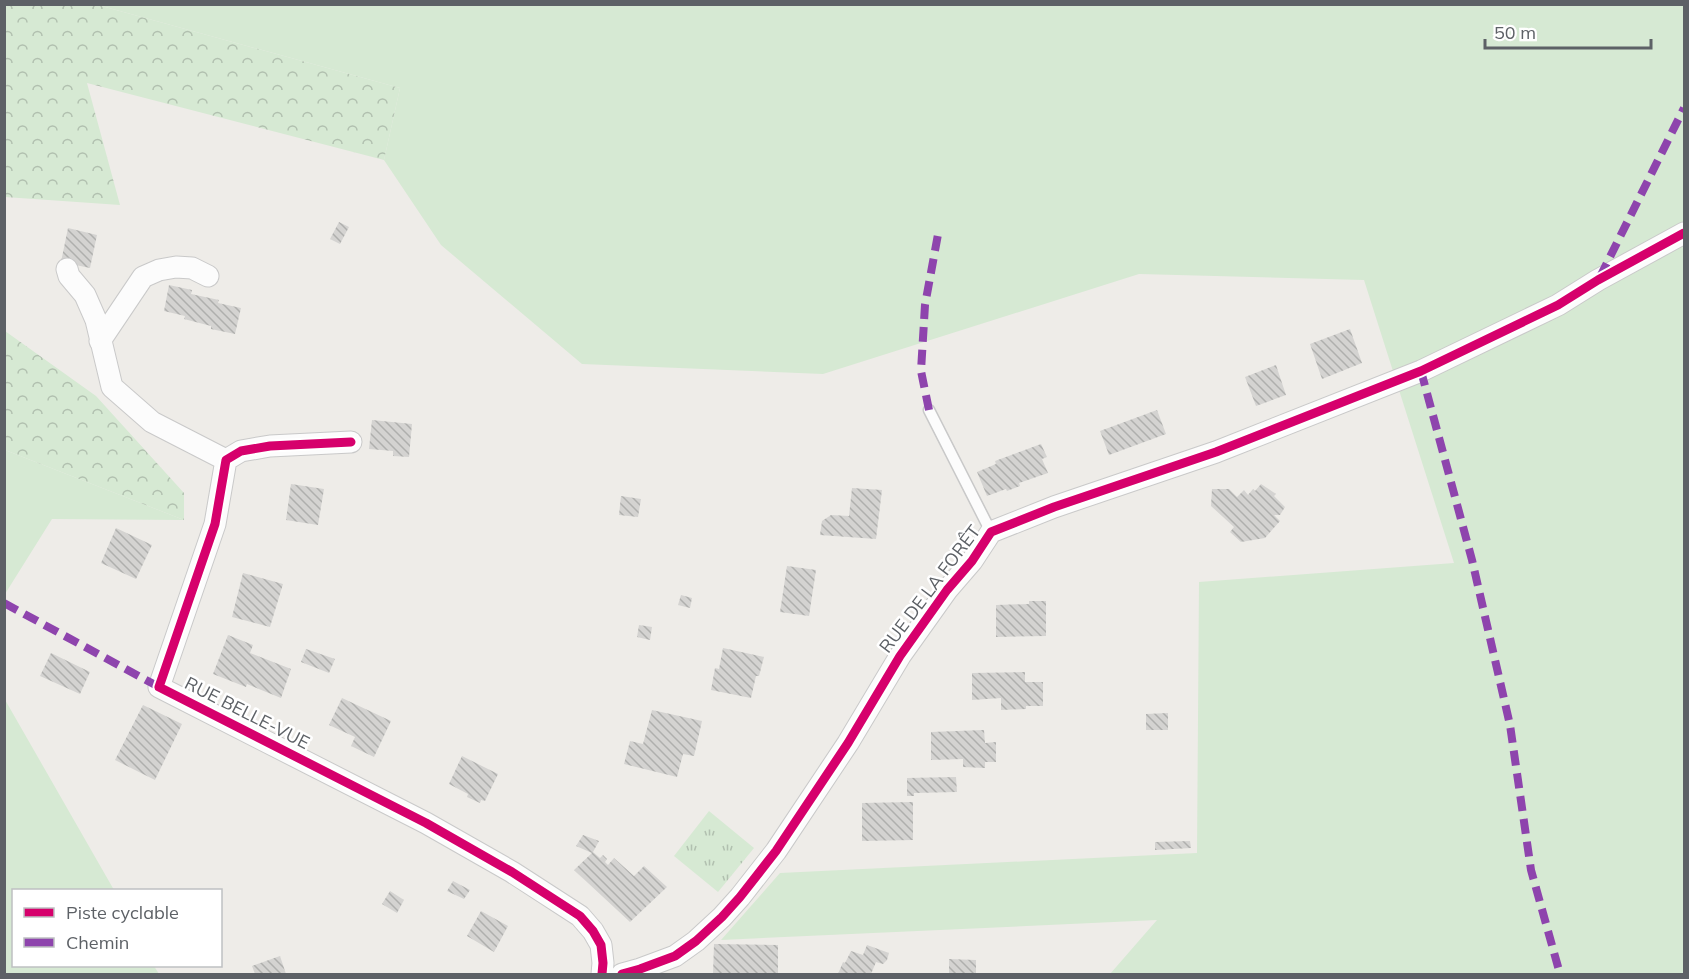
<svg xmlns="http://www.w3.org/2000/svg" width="1689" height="979" viewBox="0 0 1689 979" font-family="Mulish,sans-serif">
<defs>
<pattern id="forest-crowns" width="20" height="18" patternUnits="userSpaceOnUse" patternTransform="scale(1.5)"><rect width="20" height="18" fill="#d6e9d3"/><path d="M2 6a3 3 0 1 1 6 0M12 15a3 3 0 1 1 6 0" fill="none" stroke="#b1c0af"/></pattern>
<pattern id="park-tufts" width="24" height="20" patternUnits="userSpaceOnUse" patternTransform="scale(1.5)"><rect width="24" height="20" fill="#d6e9d3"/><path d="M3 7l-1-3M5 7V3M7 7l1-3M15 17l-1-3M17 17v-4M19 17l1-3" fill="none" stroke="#b1c0af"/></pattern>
<pattern id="building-back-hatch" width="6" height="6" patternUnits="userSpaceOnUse" patternTransform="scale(1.5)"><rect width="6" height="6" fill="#d4d3d1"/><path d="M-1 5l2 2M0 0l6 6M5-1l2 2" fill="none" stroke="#afafad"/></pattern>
</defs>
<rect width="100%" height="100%" fill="#eeece8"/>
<path fill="#d6e9d3" d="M 98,5 L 1684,5 L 1684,974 L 1110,974 L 1157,920 L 721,940 L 780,873 L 1197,853 L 1199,582 L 1454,563 L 1364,280 L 1139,274 L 823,374 L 582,364 L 441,245 L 384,160 L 400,88 Z
M 5,450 L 184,520 L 52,519 L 5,594 Z
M 4,698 L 114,890 L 14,890 L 14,966 L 154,966 L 159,974 L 5,974 Z"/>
<path fill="url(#forest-crowns)" d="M 4,5 L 98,5 L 400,88 L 384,160 L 87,83 L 120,205 L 5,197 Z
M 5,331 L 96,396 L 184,493 L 184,520 L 5,450 Z"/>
<path fill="url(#park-tufts)" d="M 709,811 L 754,848 L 718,892 L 674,856 Z"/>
<path fill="url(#building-back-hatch)" d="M 339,222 L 349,227 L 340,244 L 330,239 Z
M 68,228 L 97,235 L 90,268 L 61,262 Z
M 169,285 L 192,290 L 191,294 L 219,300 L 218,303 L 241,308 L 235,334 L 211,329 L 211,326 L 184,319 L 185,316 L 164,311 Z
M 1350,329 L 1362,363 L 1322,379 L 1310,344 Z
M 1276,365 L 1286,395 L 1256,406 L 1245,377 Z
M 1157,410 L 1166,434 L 1109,455 L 1100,431 Z
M 372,420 L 412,424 L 409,457 L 393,456 L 393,451 L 369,449 Z
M 1041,444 L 1047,457 L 1042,459 L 1048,473 L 1019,483 L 1020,486 L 1007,491 L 1006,489 L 987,496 L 977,472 L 996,464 L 995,461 Z
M 291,484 L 324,489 L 318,525 L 286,520 Z
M 1261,484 L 1276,494 L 1274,496 L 1285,507 L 1280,515 L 1274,515 L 1280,521 L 1265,538 L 1241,542 L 1230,532 L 1234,527 L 1211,506 L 1212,489 L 1229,489 L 1237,497 L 1244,490 L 1248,495 L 1253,489 L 1255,491 Z
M 852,488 L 882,490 L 876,539 L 820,535 L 822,521 L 831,515 L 849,516 Z
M 621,496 L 641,499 L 638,517 L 619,515 Z
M 116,528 L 152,545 L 136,579 L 101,563 Z
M 787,566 L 816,570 L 809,616 L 780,612 Z
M 243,573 L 283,584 L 270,627 L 232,617 Z
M 681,595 L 692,598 L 690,608 L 678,605 Z
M 1029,601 L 1046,601 L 1046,636 L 996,637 L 996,605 L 1029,604 Z
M 639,625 L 652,627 L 650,640 L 637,637 Z
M 228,635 L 253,645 L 250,653 L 291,669 L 281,698 L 247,684 L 246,687 L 213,674 Z
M 723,648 L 764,657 L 759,676 L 756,676 L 751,698 L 711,690 L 715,668 L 719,669 Z
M 306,649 L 335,659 L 329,673 L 301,662 Z
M 51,653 L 90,672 L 80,694 L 40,676 Z
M 1025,672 L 1025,682 L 1043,682 L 1043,706 L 1026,706 L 1026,709 L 1001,710 L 1001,698 L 972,700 L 972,673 Z
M 342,698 L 391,721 L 374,757 L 351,746 L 355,737 L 329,725 Z
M 143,705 L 182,724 L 155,780 L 115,760 Z
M 652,710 L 702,721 L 694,756 L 683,754 L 677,777 L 624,764 L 630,741 L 643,744 Z
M 1168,713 L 1168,730 L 1146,730 L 1146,714 Z
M 984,730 L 985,743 L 996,742 L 996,762 L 985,762 L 985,768 L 963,767 L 963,759 L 931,760 L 931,732 Z
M 462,756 L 498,774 L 485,801 L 481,800 L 480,803 L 467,797 L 468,794 L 449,784 Z
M 956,777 L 957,792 L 914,793 L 914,796 L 907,796 L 907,778 Z
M 913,802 L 913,840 L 862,841 L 862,803 Z
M 583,835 L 599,841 L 593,852 L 600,858 L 603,855 L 607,859 L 605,862 L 608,865 L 614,858 L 634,876 L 644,866 L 667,887 L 630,922 L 574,870 L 592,853 L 576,846 Z
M 1190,841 L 1191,848 L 1155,850 L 1155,842 Z
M 453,881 L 470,890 L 464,899 L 447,891 Z
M 390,891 L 404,900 L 397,913 L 382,904 Z
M 481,911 L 508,926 L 494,952 L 467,936 Z
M 714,944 L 778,945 L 778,974 L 713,974 Z
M 867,945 L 889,953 L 887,960 L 883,964 L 876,962 L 871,974 L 838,974 L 843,962 L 845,963 L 851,951 L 863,955 Z
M 280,956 L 286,974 L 255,974 L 252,966 Z
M 949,959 L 976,960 L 976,974 L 949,974 Z"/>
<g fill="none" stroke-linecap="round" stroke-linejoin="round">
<defs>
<path id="service" d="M 929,410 L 991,532"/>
<path id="minor" d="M 67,269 L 69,276 L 85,295 L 96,320 L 112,387 L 152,422 L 226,460
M 100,341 L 143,277 L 159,270 L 176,267 L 192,268 L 208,276
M 351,442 L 270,446 L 241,451 L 226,460 L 215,524 L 159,687 L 426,823 L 512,872 L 580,916 L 593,931 L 601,945 L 603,963 L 602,974
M 622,974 L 640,969 L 675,956 L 696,941 L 722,917 L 740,897 L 776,851 L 848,743 L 900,656 L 947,590 L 972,561 L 991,532 L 1054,507 L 1216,452 L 1421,371 L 1558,305 L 1598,280 L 1684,233"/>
</defs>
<use href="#service" stroke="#c9c9c9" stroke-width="13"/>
<use href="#minor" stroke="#c9c9c9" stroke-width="23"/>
<use href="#service" stroke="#fcfcfc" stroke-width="10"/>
<use href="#minor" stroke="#fcfcfc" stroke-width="21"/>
<path stroke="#8e44ad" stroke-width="8" stroke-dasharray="15 8" stroke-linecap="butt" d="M 1600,277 L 1684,108
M 1421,371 L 1472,560 L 1510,725 L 1531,870 L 1560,974
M 929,410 L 921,371 L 925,305 L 939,229
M 4,603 L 159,687"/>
<defs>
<path id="cycleway" d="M 351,442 L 270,446 L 241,451 L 226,460 L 215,524 L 159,687 L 426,823 L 512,872 L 580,916 L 593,931 L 601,945 L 603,963 L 602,974
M 622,974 L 640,969 L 675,956 L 696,941 L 722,917 L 740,897 L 776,851 L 848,743 L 900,656 L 947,590 L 972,561 L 991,532 L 1054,507 L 1216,452 L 1421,371 L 1558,305 L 1598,280 L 1684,233"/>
</defs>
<use href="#cycleway" stroke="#fff" stroke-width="13"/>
<use href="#cycleway" stroke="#d6006c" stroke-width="9"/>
</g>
<g text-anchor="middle" stroke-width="5" stroke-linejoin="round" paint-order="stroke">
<g font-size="18" fill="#5d6166" stroke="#fff">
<text transform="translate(930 589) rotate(-53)" y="6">RUE DE LA FORÊT</text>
<text transform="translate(247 713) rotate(27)" y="6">RUE BELLE-VUE</text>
</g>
</g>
<rect width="1689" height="979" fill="none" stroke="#5d6166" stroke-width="12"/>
<rect x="12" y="889" width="210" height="78" fill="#ffffff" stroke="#bec0c2" stroke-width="1.5"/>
<rect x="24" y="908" width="30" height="9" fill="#d6006c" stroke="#bec0c2" stroke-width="1.5"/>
<text x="66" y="919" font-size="18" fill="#5d6166">Piste cyclable</text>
<rect x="24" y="938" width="30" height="9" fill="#8e44ad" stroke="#bec0c2" stroke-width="1.5"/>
<text x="66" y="949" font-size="18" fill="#5d6166">Chemin</text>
<path d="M1485 39v9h166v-9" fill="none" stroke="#5d6166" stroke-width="3"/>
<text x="1494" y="39" font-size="18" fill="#5d6166" stroke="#ffffff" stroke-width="4.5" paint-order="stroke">50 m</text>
</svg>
